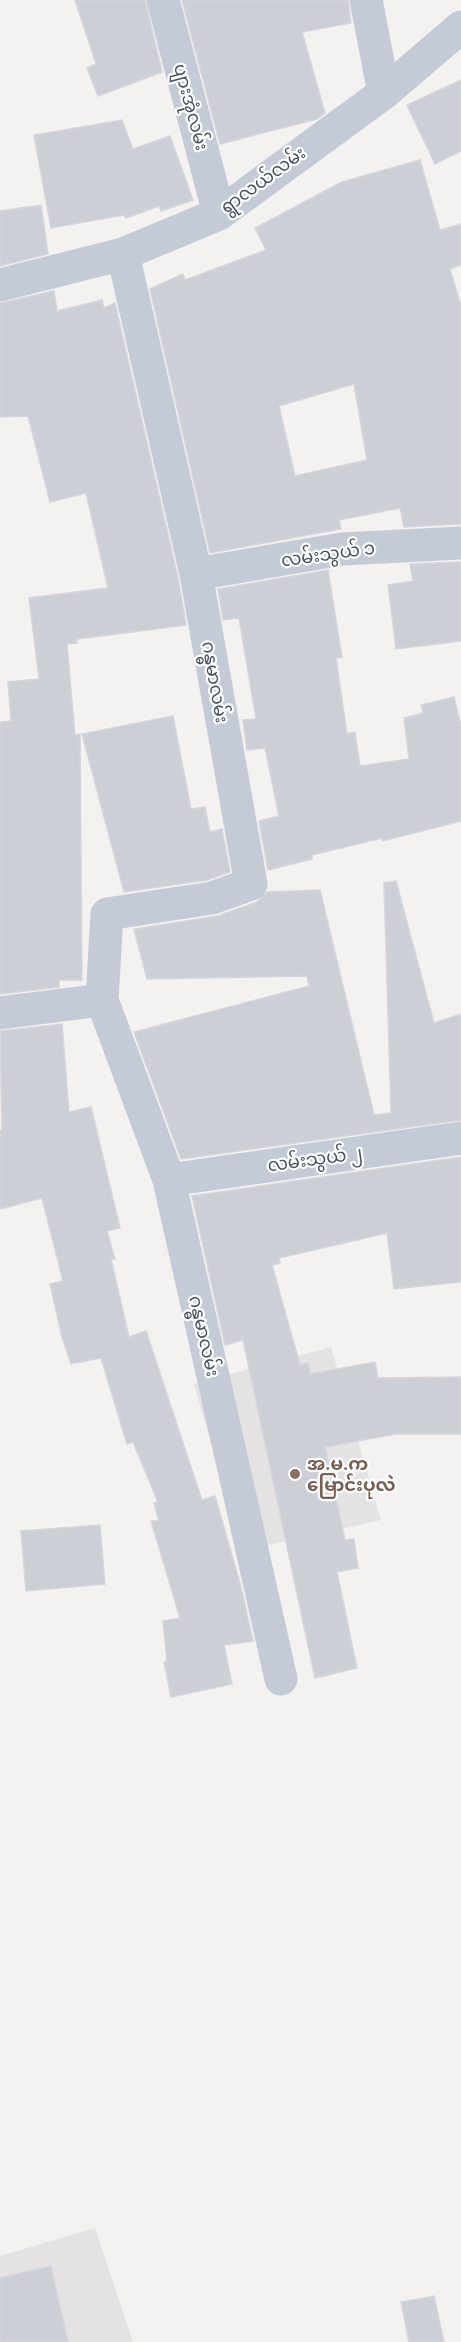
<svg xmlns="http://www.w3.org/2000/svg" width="461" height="2342" viewBox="0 0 461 2342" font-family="'Roboto Condensed','Noto Sans Myanmar',sans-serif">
<rect width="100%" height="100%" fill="#f4f1f1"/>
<path fill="#e5e2e3" d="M 331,1347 L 381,1520 L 242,1551 L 194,1384 Z
M 95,2228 L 133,2342 L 0,2342 L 0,2256 Z"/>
<path fill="#cdcfd7" stroke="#d5d6dd" stroke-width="1.5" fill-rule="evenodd" d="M 75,0 L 145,0 L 162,72 L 98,96 L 87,68 L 96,64 Z
M 182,0 L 348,0 L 351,23 L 302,32 L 325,113 L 317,119 L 220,144 Z
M 461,80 L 461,151 L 435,164 L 407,105 Z
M 122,120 L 133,149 L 170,136 L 193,200 L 161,211 L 159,206 L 126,218 L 124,215 L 51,228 L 34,135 Z
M 420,160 L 440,230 L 461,224 L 461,265 L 450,269 L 461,306 L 461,524 L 404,527 L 400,508 L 339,520 L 341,529 L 210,553 L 150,289 L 183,274 L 185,280 L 266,250 L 255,228 L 342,182 ZM 354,384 L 367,460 L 295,476 L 279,406 Z
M 41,205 L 48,254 L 0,266 L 0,211 Z
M 54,291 L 57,311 L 102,300 L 104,308 L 115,303 L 178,578 L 186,625 L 77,639 L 77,643 L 67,644 L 75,735 L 80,734 L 82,980 L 59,980 L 59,987 L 0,994 L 0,722 L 11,721 L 8,682 L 39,679 L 29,598 L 108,588 L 86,493 L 50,502 L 28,416 L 0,417 L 0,303 Z
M 461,562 L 461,641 L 396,649 L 388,585 L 413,581 L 410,564 Z
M 328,570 L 342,657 L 336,658 L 347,734 L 355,732 L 360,766 L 409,759 L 404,718 L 423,713 L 421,705 L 454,697 L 461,726 L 461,821 L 382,841 L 382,838 L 312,855 L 312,859 L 268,870 L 259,821 L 279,816 L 265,748 L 247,750 L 243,720 L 256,719 L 239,618 L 223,620 L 218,589 Z
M 173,716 L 191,809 L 205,807 L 210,832 L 222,829 L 230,872 L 207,880 L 124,892 L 82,734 Z
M 396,881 L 434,1023 L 461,1014 L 461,1120 L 181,1159 L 134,1032 L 309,986 L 307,976 L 147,979 L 134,929 L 218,916 L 257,902 L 267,892 L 320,890 L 374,1115 L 391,1113 L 384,883 Z
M 62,1024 L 69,1112 L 91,1107 L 120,1228 L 107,1231 L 115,1259 L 111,1259 L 129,1337 L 146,1331 L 202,1500 L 215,1496 L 241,1587 L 253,1641 L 224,1645 L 232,1684 L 171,1697 L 164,1662 L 167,1661 L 163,1621 L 180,1618 L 151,1521 L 159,1521 L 154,1503 L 158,1502 L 133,1442 L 127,1444 L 101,1358 L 71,1364 L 62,1337 L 50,1284 L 63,1281 L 42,1198 L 0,1209 L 0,1130 L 2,1130 L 0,1031 Z
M 461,1157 L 461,1282 L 394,1289 L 387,1233 L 279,1258 L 280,1263 L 272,1265 L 300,1365 L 308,1363 L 310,1374 L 375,1362 L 378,1378 L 461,1377 L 461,1434 L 396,1434 L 325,1447 L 345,1540 L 354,1539 L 358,1568 L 337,1572 L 357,1668 L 315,1678 L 243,1340 L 225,1345 L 192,1196 Z
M 100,1525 L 105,1584 L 26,1591 L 21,1531 Z
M 51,2266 L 68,2342 L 0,2342 L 0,2278 Z
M 434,2296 L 444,2342 L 409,2342 L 401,2302 Z"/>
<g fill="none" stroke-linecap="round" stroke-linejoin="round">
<path stroke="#c4cbd7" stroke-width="33" d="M 163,0 L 219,214
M 366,0 L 384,93
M 123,254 L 196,574 L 251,884 L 212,898 L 107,914 L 102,1000 L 169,1180 L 281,1679
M 0,285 L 123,254 L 219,214 L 384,93 L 461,27
M 196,574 L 342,549 L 461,543
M 0,1013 L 102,1000
M 169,1180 L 461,1138"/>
</g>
<circle fill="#8d6e63" stroke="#fff" stroke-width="2" cx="295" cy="1474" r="6"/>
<g text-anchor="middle" stroke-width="4.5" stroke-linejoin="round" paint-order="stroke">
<g font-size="18" fill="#475261" stroke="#fff">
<text transform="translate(191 107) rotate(75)" y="6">ပျားအုံလမ်း</text>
<text transform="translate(263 180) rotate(-36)" y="6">ရွာလယ်လမ်း</text>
<text transform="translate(328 554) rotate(-8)" y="6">လမ်းသွယ် ၁</text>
<text transform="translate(215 682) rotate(80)" y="6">ဂန္ဓမာလမ်း</text>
<text transform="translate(315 1159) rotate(-8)" y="6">လမ်းသွယ် ၂</text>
<text transform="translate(204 1336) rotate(77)" y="6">ဂန္ဓမာလမ်း</text>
</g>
<g font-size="18" font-weight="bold" fill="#785e54" stroke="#fff" text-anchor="start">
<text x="307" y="1470">အ.မ.က<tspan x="307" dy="21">မြောင်းပုလဲ</tspan></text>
</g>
</g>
</svg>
